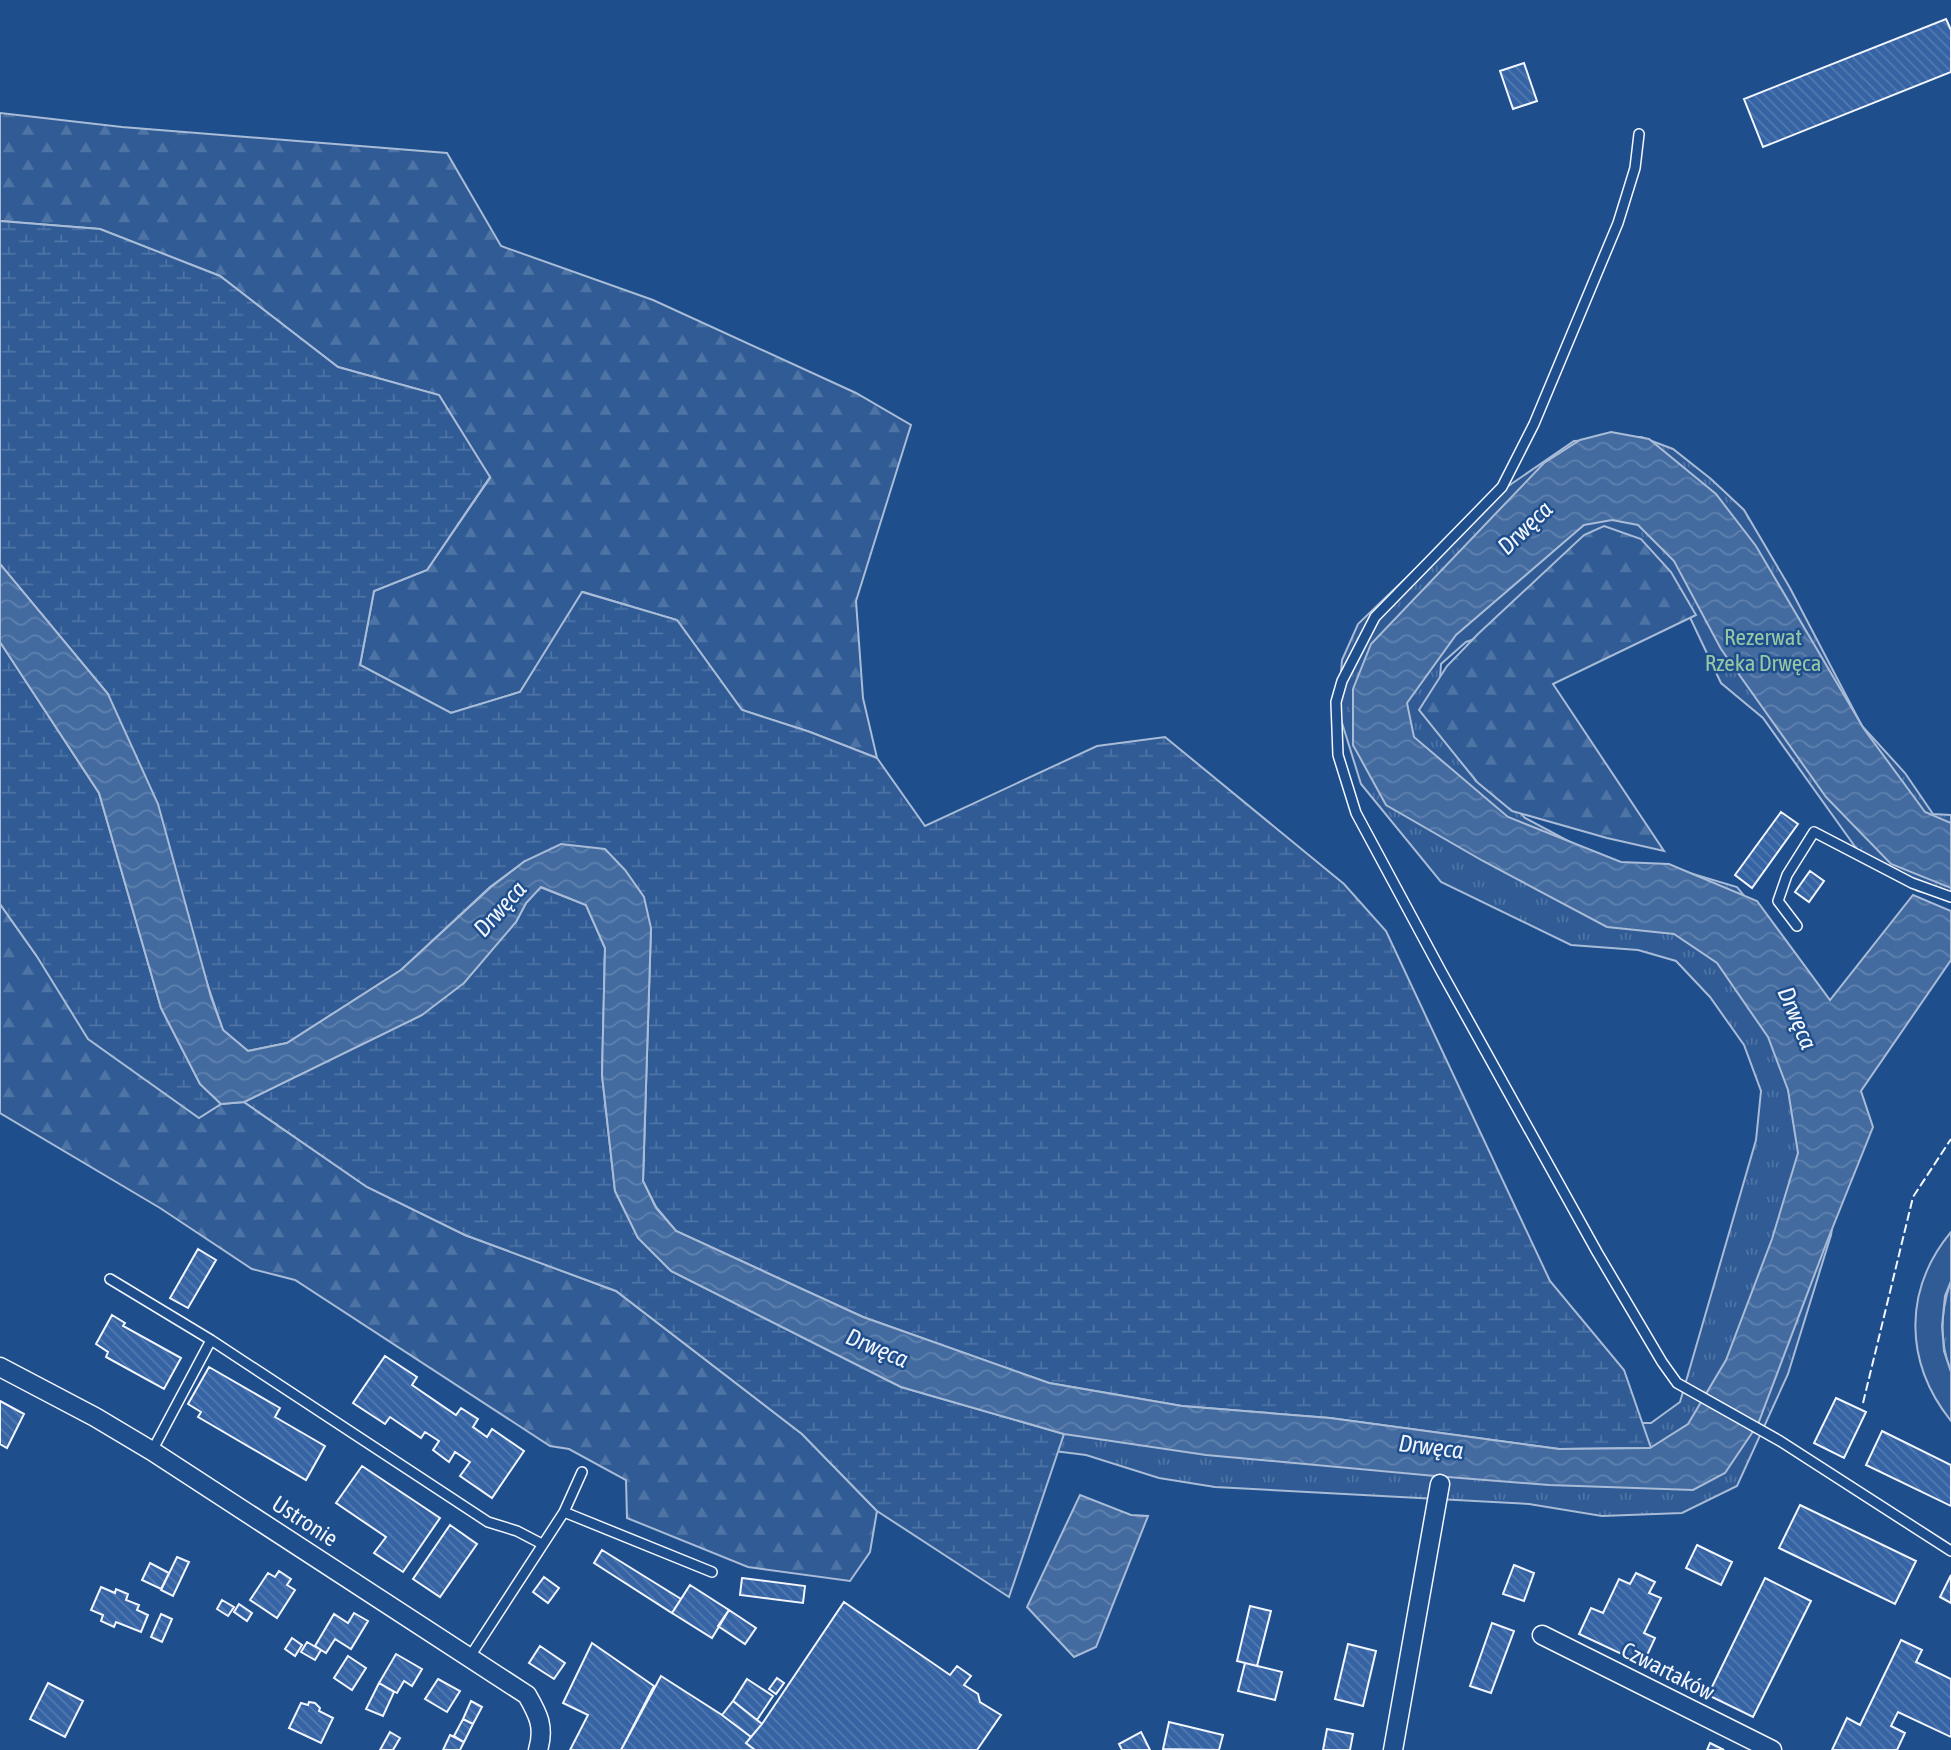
<svg xmlns="http://www.w3.org/2000/svg" width="1951" height="1750" viewBox="0 0 1951 1750" font-family="'Asap Condensed',sans-serif">
<defs>
<pattern id="grass-tufts" width="24" height="20" patternUnits="userSpaceOnUse" patternTransform="scale(1.75)"><rect width="24" height="20" fill="#305b95"/><path d="M3 7l-1-3M5 7V3M7 7l1-3M15 17l-1-3M17 17v-4M19 17l1-3" fill="none" stroke="#4e73a5"/></pattern>
<pattern id="forest-firs" width="22" height="20" patternUnits="userSpaceOnUse" patternTransform="scale(1.75)"><rect width="22" height="20" fill="#305b95"/><path d="M5 1l3.5 6h-7zM16 11l3.5 6h-7z" fill="#4e73a5"/></pattern>
<pattern id="wetland-marsh" width="20" height="14" patternUnits="userSpaceOnUse" patternTransform="scale(1.75)"><rect width="20" height="14" fill="#305b95"/><path d="M1 5h8M5 5V1M11 12h8M15 12V8" fill="none" stroke="#4e73a5"/></pattern>
<pattern id="water-waves" width="16" height="10" patternUnits="userSpaceOnUse" patternTransform="scale(1.75)"><rect width="16" height="10" fill="#446ba0"/><path d="M0 5q4-4 8 0t8 0" fill="none" stroke="#5f81ae"/></pattern>
<pattern id="building-back-hatch" width="6" height="6" patternUnits="userSpaceOnUse" patternTransform="scale(1.75)"><rect width="6" height="6" fill="#3563a3"/><path d="M-1 5l2 2M0 0l6 6M5-1l2 2" fill="none" stroke="#537ab1"/></pattern>
</defs>
<rect width="100%" height="100%" fill="#1f4e8c"/>
<path fill="url(#grass-tufts)" stroke="#a8bbd7" stroke-width="2" d="M 1641,437 L 1673,449 L 1711,479 L 1744,510 L 1790,588 L 1862,726 L 1905,773 L 1933,814 L 1951,815 L 1951,899 L 1918,891 L 1866,862 L 1763,718 L 1721,683 L 1669,573 L 1466,642 L 1441,664 L 1437,723 L 1525,818 L 1617,867 L 1683,871 L 1737,887 L 1820,988 L 1849,1121 L 1831,1235 L 1788,1374 L 1737,1486 L 1682,1513 L 1602,1516 L 1529,1504 L 1215,1487 L 1159,1478 L 1086,1455 L 1005,1445 L 264,1121 L 199,1100 L 0,678 L 0,540 L 1607,1423 L 1651,1423 L 1680,1402 L 1756,1140 L 1761,1091 L 1744,1045 L 1710,997 L 1676,961 L 1638,950 L 1571,945 L 1441,882 L 1361,784 L 1338,710 L 1342,660 L 1358,624 L 1485,502 L 1574,441 Z
M 1951,1281 L 1951,1372 C 1939,1341 1940,1312 1951,1281 Z"/>
<path fill="url(#forest-firs)" stroke="#a8bbd7" stroke-width="2" d="M 0,113 L 122,127 L 447,153 L 501,246 L 653,300 L 856,393 L 911,425 L 856,601 L 863,698 L 877,758 L 810,732 L 742,710 L 677,620 L 583,592 L 520,692 L 451,713 L 360,665 L 374,591 L 427,570 L 490,478 L 439,395 L 338,367 L 220,276 L 100,229 L 0,221 Z
M 1604,526 L 1641,539 L 1671,572 L 1696,615 L 1553,684 L 1664,851 L 1607,838 L 1512,811 L 1477,782 L 1419,710 L 1447,666 L 1478,634 L 1584,535 Z
M 0,904 L 36,955 L 199,1117 L 221,1104 L 244,1102 L 367,1187 L 465,1235 L 616,1291 L 802,1434 L 877,1511 L 870,1552 L 850,1581 L 748,1567 L 627,1518 L 626,1480 L 569,1449 L 550,1446 L 295,1280 L 252,1269 L 160,1208 L 0,1113 Z"/>
<path fill="url(#wetland-marsh)" stroke="#a8bbd7" stroke-width="2" d="M 0,221 L 100,229 L 220,276 L 338,367 L 439,395 L 490,477 L 427,570 L 374,591 L 360,665 L 451,713 L 520,692 L 582,592 L 677,620 L 742,710 L 810,732 L 877,758 L 925,826 L 1097,746 L 1165,737 L 1344,884 L 1386,931 L 1550,1281 L 1624,1370 L 1651,1448 L 1559,1449 L 1330,1418 L 1182,1406 L 1049,1383 L 863,1317 L 676,1231 L 656,1207 L 643,1181 L 651,928 L 525,861 L 490,887 L 401,970 L 287,1043 L 248,1051 L 223,1030 L 108,694 L 0,564 Z
M 0,642 L 99,793 L 161,1008 L 200,1084 L 221,1104 L 199,1118 L 88,1039 L 36,955 L 0,904 Z
M 540,887 L 586,905 L 605,948 L 602,1075 L 615,1191 L 638,1238 L 671,1271 L 901,1387 L 1064,1434 L 1009,1597 L 877,1511 L 802,1434 L 616,1291 L 465,1235 L 367,1187 L 244,1102 L 422,1015 L 516,922 L 526,903 Z"/>
<path fill="#305b95" stroke="#a8bbd7" stroke-width="2" d="M 1951,1232 L 1951,1281 L 1945,1296 L 1942,1326 L 1944,1351 L 1951,1372 L 1951,1421 C 1904,1362 1903,1290 1951,1232 Z"/>
<path fill="url(#water-waves)" stroke="#a8bbd7" stroke-width="2" d="M 1611,432 L 1649,439 L 1716,494 L 1756,546 L 1864,729 L 1925,812 L 1951,823 L 1951,888 L 1891,864 L 1826,797 L 1721,649 L 1674,561 L 1638,525 L 1612,520 L 1584,525 L 1456,635 L 1407,703 L 1414,737 L 1508,817 L 1621,862 L 1669,864 L 1757,901 L 1830,1000 L 1913,895 L 1951,911 L 1951,960 L 1861,1091 L 1873,1127 L 1828,1239 L 1758,1424 L 1725,1473 L 1693,1490 L 1549,1485 L 1435,1476 L 1206,1455 L 1064,1434 L 901,1387 L 671,1271 L 638,1238 L 615,1191 L 602,1075 L 605,948 L 586,905 L 541,887 L 526,903 L 516,922 L 464,983 L 422,1015 L 244,1102 L 221,1104 L 200,1084 L 161,1008 L 99,793 L 0,642 L 0,564 L 108,694 L 158,804 L 211,997 L 223,1030 L 248,1051 L 287,1043 L 401,970 L 491,887 L 525,861 L 561,844 L 605,849 L 625,870 L 644,897 L 651,928 L 643,1181 L 656,1208 L 676,1231 L 863,1317 L 1049,1383 L 1182,1406 L 1330,1418 L 1559,1449 L 1650,1448 L 1688,1424 L 1726,1360 L 1772,1239 L 1798,1153 L 1788,1090 L 1768,1037 L 1717,963 L 1674,934 L 1607,927 L 1483,861 L 1386,805 L 1353,745 L 1353,689 L 1371,644 L 1544,463 L 1580,440 Z
M 1080,1495 L 1131,1515 L 1148,1516 L 1096,1647 L 1074,1657 L 1027,1607 Z"/>
<path fill="url(#building-back-hatch)" stroke="#f2f6ff" stroke-width="2" d="M 1946,19 L 1951,30 L 1951,72 L 1763,147 L 1744,99 Z
M 1524,63 L 1537,101 L 1513,109 L 1500,71 Z
M 1781,812 L 1798,824 L 1752,888 L 1735,875 Z
M 1810,871 L 1824,881 L 1809,902 L 1795,892 Z
M 198,1249 L 216,1260 L 188,1308 L 170,1298 Z
M 112,1315 L 125,1323 L 123,1326 L 181,1358 L 164,1389 L 106,1357 L 108,1352 L 96,1344 Z
M 385,1356 L 417,1377 L 412,1385 L 456,1415 L 461,1408 L 478,1419 L 473,1427 L 487,1437 L 492,1429 L 524,1451 L 492,1498 L 460,1476 L 470,1462 L 455,1452 L 449,1462 L 433,1450 L 439,1441 L 425,1432 L 421,1438 L 390,1417 L 385,1424 L 353,1403 Z
M 209,1367 L 280,1408 L 275,1417 L 325,1446 L 306,1480 L 198,1417 L 201,1412 L 188,1404 Z
M 1836,1398 L 1866,1412 L 1844,1458 L 1814,1443 Z
M 0,1401 L 24,1414 L 7,1448 L 0,1444 Z
M 1882,1431 L 1951,1465 L 1951,1506 L 1866,1465 Z
M 362,1466 L 440,1518 L 403,1572 L 374,1553 L 386,1537 L 336,1503 Z
M 1800,1505 L 1916,1561 L 1895,1604 L 1779,1548 Z
M 450,1525 L 477,1544 L 440,1597 L 413,1579 Z
M 1697,1545 L 1732,1562 L 1721,1585 L 1686,1568 Z
M 602,1550 L 681,1599 L 672,1613 L 594,1563 Z
M 177,1557 L 189,1562 L 173,1596 L 161,1590 Z
M 150,1563 L 169,1573 L 161,1589 L 142,1580 Z
M 1514,1565 L 1534,1573 L 1524,1601 L 1503,1594 Z
M 279,1571 L 291,1579 L 287,1585 L 295,1590 L 277,1618 L 250,1600 L 268,1573 L 275,1577 Z
M 1636,1573 L 1655,1582 L 1649,1593 L 1661,1598 L 1644,1633 L 1655,1638 L 1643,1664 L 1579,1634 L 1591,1608 L 1603,1613 L 1619,1579 L 1630,1584 Z
M 1951,1575 L 1951,1603 L 1940,1597 Z
M 544,1577 L 559,1588 L 548,1603 L 533,1592 Z
M 742,1578 L 805,1586 L 803,1603 L 740,1595 Z
M 1765,1578 L 1811,1601 L 1753,1717 L 1708,1695 Z
M 690,1585 L 729,1610 L 712,1638 L 672,1613 Z
M 101,1587 L 115,1593 L 116,1589 L 128,1594 L 126,1600 L 139,1605 L 137,1610 L 148,1615 L 141,1632 L 116,1622 L 114,1627 L 101,1621 L 103,1615 L 91,1610 Z
M 222,1600 L 234,1607 L 228,1616 L 217,1609 Z
M 844,1602 L 950,1675 L 957,1666 L 971,1676 L 964,1685 L 978,1694 L 980,1702 L 1001,1715 L 977,1750 L 755,1750 L 746,1743 L 762,1724 Z
M 239,1604 L 252,1613 L 247,1621 L 234,1612 Z
M 1250,1606 L 1271,1611 L 1257,1666 L 1237,1661 Z
M 729,1610 L 756,1628 L 745,1644 L 718,1626 Z
M 354,1613 L 368,1621 L 351,1649 L 335,1639 L 326,1653 L 315,1646 L 334,1614 L 348,1623 Z
M 161,1614 L 172,1619 L 162,1642 L 151,1637 Z
M 1492,1623 L 1514,1631 L 1491,1693 L 1470,1686 Z
M 292,1638 L 302,1645 L 295,1656 L 285,1649 Z
M 1901,1640 L 1922,1650 L 1916,1662 L 1951,1679 L 1951,1737 L 1898,1712 L 1891,1726 L 1905,1733 L 1897,1750 L 1832,1750 L 1847,1718 L 1860,1725 Z
M 307,1642 L 321,1650 L 315,1660 L 301,1652 Z
M 592,1643 L 654,1686 L 621,1750 L 570,1750 L 588,1715 L 563,1703 Z
M 1348,1644 L 1376,1651 L 1363,1706 L 1335,1699 Z
M 540,1646 L 565,1663 L 554,1679 L 529,1663 Z
M 396,1654 L 422,1669 L 412,1686 L 404,1681 L 397,1693 L 379,1683 Z
M 348,1656 L 366,1668 L 352,1690 L 334,1678 Z
M 1245,1663 L 1282,1672 L 1275,1700 L 1238,1691 Z
M 661,1676 L 722,1715 L 751,1737 L 746,1743 L 755,1750 L 621,1750 Z
M 777,1678 L 784,1683 L 776,1694 L 769,1689 Z
M 438,1679 L 460,1691 L 447,1712 L 425,1699 Z
M 747,1679 L 773,1696 L 757,1720 L 733,1701 Z
M 48,1683 L 83,1701 L 65,1737 L 30,1719 Z
M 379,1683 L 394,1692 L 383,1716 L 366,1709 Z
M 471,1701 L 482,1707 L 473,1724 L 463,1719 Z
M 733,1701 L 762,1724 L 751,1737 L 722,1715 Z
M 309,1702 L 315,1703 L 320,1708 L 319,1711 L 333,1718 L 321,1743 L 289,1728 L 301,1703 L 308,1705 Z
M 463,1719 L 473,1724 L 464,1742 L 454,1736 Z
M 1169,1722 L 1223,1735 L 1219,1750 L 1163,1749 Z
M 1327,1729 L 1353,1734 L 1350,1750 L 1323,1750 Z
M 390,1732 L 400,1738 L 393,1750 L 380,1750 Z
M 1141,1732 L 1150,1750 L 1122,1750 L 1119,1744 Z
M 450,1735 L 464,1742 L 460,1750 L 443,1750 Z
M 1710,1743 L 1724,1750 L 1707,1750 Z"/>
<g fill="none" stroke-linecap="round" stroke-linejoin="round">
<defs>
<path id="service" d="M 1639,134 L 1635,168 L 1618,223 L 1534,424 L 1502,487 L 1375,617 L 1342,681 L 1336,702 L 1338,755 L 1356,813 L 1441,971 L 1597,1252 L 1662,1362 L 1677,1383 L 1780,1441 L 1951,1551
M 1797,926 L 1778,901 L 1787,875 L 1814,832 L 1912,883 L 1951,897
M 110,1279 L 211,1340 L 152,1451
M 211,1340 L 488,1522 L 517,1531 L 542,1544
M 564,1512 L 582,1472
M 469,1658 L 564,1512 L 712,1572"/>
<path id="minor" d="M 0,1367 L 95,1417 L 152,1451 L 527,1695 C 538,1714 545,1727 538,1750
M 1542,1635 L 1772,1750
M 1393,1750 L 1440,1484"/>
</defs>
<use href="#service" stroke="#f2f6ff" stroke-width="12"/>
<use href="#minor" stroke="#f2f6ff" stroke-width="21"/>
<use href="#service" stroke="#1f4e8c" stroke-width="9"/>
<use href="#minor" stroke="#1f4e8c" stroke-width="18"/>
<path stroke="#f2f6ff" stroke-width="2" stroke-dasharray="9 3.5" stroke-linecap="butt" d="M 1863,1403 L 1913,1197 L 1951,1139"/>
</g>
<g text-anchor="middle" stroke-width="5" stroke-linejoin="round" paint-order="stroke">
<g font-size="23" fill="#97c8a6" stroke="#1f4e8c">
<text x="1763" y="645">Rezerwat<tspan x="1763" dy="26">Rzeka Drwęca</tspan></text>
</g>
<g font-size="23" fill="#f2f6ff" stroke="#1f4e8c">
<text transform="translate(305 1521) rotate(33)" y="8">Ustronie</text>
<text transform="translate(1668 1671) rotate(27)" y="8">Czwartaków</text>
</g>
<g font-size="24" font-style="italic" fill="#f2f6ff" stroke="#1f4e8c">
<text transform="translate(1525 528) rotate(-44)" y="8">Drwęca</text>
<text transform="translate(500 909) rotate(-48)" y="8">Drwęca</text>
<text transform="translate(1797 1018) rotate(67)" y="8">Drwęca</text>
<text transform="translate(877 1348) rotate(23)" y="8">Drwęca</text>
<text transform="translate(1431 1447) rotate(7)" y="8">Drwęca</text>
</g>
</g>
</svg>
